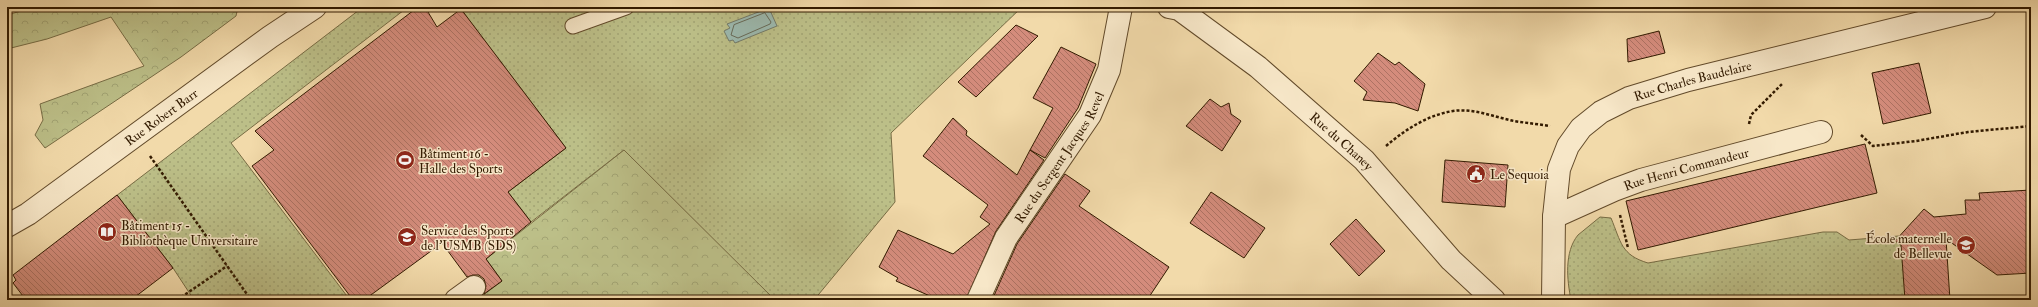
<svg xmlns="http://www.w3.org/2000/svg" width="2038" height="307" viewBox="0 0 2038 307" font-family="'IM FELL Double Pica',serif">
<defs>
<pattern id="green-dots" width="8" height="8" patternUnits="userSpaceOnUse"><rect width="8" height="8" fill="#bcbf88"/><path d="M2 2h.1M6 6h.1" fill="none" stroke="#a2a474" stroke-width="1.8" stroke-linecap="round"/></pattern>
<pattern id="forest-crowns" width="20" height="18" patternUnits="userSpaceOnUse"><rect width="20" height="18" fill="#bcbf88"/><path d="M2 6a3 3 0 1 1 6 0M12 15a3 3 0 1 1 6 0" fill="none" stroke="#a2a474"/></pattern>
<pattern id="building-back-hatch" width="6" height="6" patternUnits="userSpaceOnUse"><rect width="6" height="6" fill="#d48c7c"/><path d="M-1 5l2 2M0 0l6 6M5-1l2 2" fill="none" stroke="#ad7263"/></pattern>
</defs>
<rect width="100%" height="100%" fill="#f2daaa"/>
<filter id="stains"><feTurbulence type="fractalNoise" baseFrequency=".005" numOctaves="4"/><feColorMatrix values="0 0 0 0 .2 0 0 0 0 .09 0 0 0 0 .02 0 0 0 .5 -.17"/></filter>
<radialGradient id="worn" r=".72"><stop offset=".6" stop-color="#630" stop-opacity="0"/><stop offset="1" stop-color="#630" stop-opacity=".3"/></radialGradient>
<path fill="url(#green-dots)" stroke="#776c44" d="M 363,7 L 408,7 L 231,143 L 350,300 L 194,300 L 173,268 L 117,195 L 116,196 Z
M 459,7 L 1022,7 L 891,133 L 895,202 L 814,300 L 774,300 L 624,150 L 531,222 L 508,192 L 566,148 Z
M 1600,217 L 1611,218 C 1621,242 1621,255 1648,263 L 1823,232 L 1837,232 L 1849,240 L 1899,236 L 1896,241 L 1906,249 L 1905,300 L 1571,300 C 1567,280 1564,252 1578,235 C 1585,229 1593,223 1600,217 Z"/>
<path fill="url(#forest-crowns)" stroke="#776c44" d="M 35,7 L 238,7 L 236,16 L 181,57 L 45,148 L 35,135 L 43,120 L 40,104 L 144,66 L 111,17 L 47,39 L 7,49 L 7,15 Z
M 624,150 L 775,300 L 485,300 L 482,296 L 502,281 L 486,259 Z"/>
<path fill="#9cbab0" stroke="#727a6a" d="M 769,8 L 777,26 L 735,43 L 733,40 L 729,41 L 724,31 L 730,28 L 727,24 Z"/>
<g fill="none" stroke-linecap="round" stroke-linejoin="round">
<path stroke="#676a58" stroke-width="1" d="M 765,13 L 771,22 L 770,24 L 738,38 L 731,35 L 734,25 Z"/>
</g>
<path fill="url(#building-back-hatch)" stroke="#321a00" d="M 418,7 L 425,7 L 437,27 L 461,9 L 566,148 L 508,192 L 531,222 L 486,259 L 502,281 L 484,294 L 486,286 L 484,279 L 479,275 L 473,275 L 467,277 L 442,243 L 364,300 L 353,300 L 252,166 L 274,150 L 255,131 Z
M 1016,25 L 1038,36 L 976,97 L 958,82 Z
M 1659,31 L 1665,53 L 1628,62 L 1627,39 Z
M 1061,47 L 1096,64 L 1078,108 L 1045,158 L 1030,150 L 1053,108 L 1033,98 Z
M 1378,53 L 1395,65 L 1399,62 L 1425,84 L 1418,111 L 1395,103 L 1363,100 L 1367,92 L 1354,81 Z
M 1919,63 L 1931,113 L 1883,124 L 1872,73 Z
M 1210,99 L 1221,107 L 1229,103 L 1231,114 L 1241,121 L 1222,151 L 1186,126 Z
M 953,118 L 967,131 L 966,135 L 1017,175 L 1030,150 L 1044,160 L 996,231 L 966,300 L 939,300 L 896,281 L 898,278 L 879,267 L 898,230 L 953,254 L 990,224 L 980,217 L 988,205 L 923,156 Z
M 1865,144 L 1877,193 L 1638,250 L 1626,201 Z
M 1445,160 L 1508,165 L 1505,207 L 1442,202 Z
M 1065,174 L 1090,191 L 1079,206 L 1169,267 L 1147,300 L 992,300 L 1017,244 Z
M 2031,190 L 2031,273 L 1997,275 L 1946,239 L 1950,300 L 1905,300 L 1901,245 L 1895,241 L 1924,209 L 1934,217 L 1966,214 L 1965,200 L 1980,200 L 1979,193 Z
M 1211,192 L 1265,228 L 1244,258 L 1190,223 Z
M 117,195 L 173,268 L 131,300 L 26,300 L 13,283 L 16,280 L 13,275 Z
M 1356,219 L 1385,251 L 1359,276 L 1330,244 Z"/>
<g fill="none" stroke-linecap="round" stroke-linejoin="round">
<defs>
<path id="service" d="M 573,26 L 626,7"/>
<path id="pedestrian" d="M 456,300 L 474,287"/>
<g id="minor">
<path id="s1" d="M 1169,7 L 1179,9 L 1258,67 L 1364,160 L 1451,260 L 1494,300"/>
<path id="s2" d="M 1554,217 L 1614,190 L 1641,180 L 1821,132"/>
<path id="s3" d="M 7,226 L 28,214 L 270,37 L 315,7"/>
<path id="s4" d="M 978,300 L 1006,238 L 1090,115 L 1109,70 L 1121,7"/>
<path id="s5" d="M 1553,300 L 1554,217 L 1559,169 L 1568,146 L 1581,128 L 1601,112 L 1629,98 L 1688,80 L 1985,7"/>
</g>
</defs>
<use href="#service" stroke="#624a2a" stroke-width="17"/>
<use href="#pedestrian" stroke="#624a2a" stroke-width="24"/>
<use href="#minor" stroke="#624a2a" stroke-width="24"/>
<path stroke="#321a00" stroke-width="2.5" stroke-dasharray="3 2" stroke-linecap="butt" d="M 1749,124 L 1751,115 L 1783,83
M 1861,135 L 1873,146 L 1916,141 L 1968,132 L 2031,126
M 1386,146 C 1406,129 1428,115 1453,111 C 1474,108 1494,117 1514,121 C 1526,123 1538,124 1550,126
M 150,156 L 251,300
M 1620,215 L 1628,248
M 177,300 L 227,266"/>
<use href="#service" stroke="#f7e7c8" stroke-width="15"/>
<use href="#pedestrian" stroke="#f7e7c8" stroke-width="22"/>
<use href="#minor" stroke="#f7e7c8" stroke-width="22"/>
</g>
<defs>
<symbol id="stadium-disc" viewBox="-11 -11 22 22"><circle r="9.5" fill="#8f2418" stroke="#f7e7c8"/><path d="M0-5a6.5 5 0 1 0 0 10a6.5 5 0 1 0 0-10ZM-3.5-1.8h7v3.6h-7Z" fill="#fff"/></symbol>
<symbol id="civic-disc" viewBox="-11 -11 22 22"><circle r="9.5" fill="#8f2418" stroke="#f7e7c8"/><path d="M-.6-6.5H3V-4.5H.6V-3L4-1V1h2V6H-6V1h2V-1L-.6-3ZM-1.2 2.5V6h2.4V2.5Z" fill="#fff"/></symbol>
<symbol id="library-disc" viewBox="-11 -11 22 22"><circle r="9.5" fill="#8f2418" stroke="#f7e7c8"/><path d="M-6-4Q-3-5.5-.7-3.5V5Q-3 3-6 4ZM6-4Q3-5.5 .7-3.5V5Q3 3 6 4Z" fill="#fff"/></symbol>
<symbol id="university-disc" viewBox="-11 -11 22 22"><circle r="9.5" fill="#8f2418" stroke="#f7e7c8"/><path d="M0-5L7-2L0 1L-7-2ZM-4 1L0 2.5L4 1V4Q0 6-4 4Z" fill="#fff"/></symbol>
<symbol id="school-disc" viewBox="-11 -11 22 22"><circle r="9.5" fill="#8f2418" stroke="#f7e7c8"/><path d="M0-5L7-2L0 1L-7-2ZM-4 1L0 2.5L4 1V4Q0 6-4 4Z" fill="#fff"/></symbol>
</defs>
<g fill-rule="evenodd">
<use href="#stadium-disc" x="394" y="149" width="22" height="22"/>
<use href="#civic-disc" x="1465" y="163" width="22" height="22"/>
<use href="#library-disc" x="96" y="221" width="22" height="22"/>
<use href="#university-disc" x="396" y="226" width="22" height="22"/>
<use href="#school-disc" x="1955" y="234" width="22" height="22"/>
</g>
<g text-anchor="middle" stroke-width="3" stroke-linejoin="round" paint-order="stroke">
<g font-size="13" fill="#321a00" stroke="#f7e7c8">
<text dy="5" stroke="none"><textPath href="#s5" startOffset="301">Rue Charles Baudelaire</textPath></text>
<text dy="5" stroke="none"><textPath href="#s3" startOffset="189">Rue Robert Barr</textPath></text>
<text dy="5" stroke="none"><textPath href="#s1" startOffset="220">Rue du Chaney</textPath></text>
<text dy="5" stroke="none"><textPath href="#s4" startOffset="165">Rue du Sergent Jacques Revel</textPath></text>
<text dy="5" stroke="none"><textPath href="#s2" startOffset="141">Rue Henri Commandeur</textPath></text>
</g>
<g font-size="13" fill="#321a00" stroke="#f7e7c8" text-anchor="start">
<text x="419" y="158">Bâtiment 16 -<tspan x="419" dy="15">Halle des Sports</tspan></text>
<text x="1490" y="179">Le Sequoia</text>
<text x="121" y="230">Bâtiment 15 -<tspan x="121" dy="15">Bibliothèque Universitaire</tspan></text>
<text x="421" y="235">Service des Sports<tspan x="421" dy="15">de l'USMB (SDS)</tspan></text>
<text x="1952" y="243" text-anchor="end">École maternelle<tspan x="1952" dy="15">de Bellevue</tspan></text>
</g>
</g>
<rect width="2038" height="307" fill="none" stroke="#f2daaa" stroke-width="24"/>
<rect x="8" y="8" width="2022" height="291" fill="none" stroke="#321a00" stroke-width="2"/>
<rect x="12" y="12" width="2014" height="283" fill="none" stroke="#321a00"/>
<rect width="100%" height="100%" filter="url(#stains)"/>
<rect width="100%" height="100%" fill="url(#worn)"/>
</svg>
